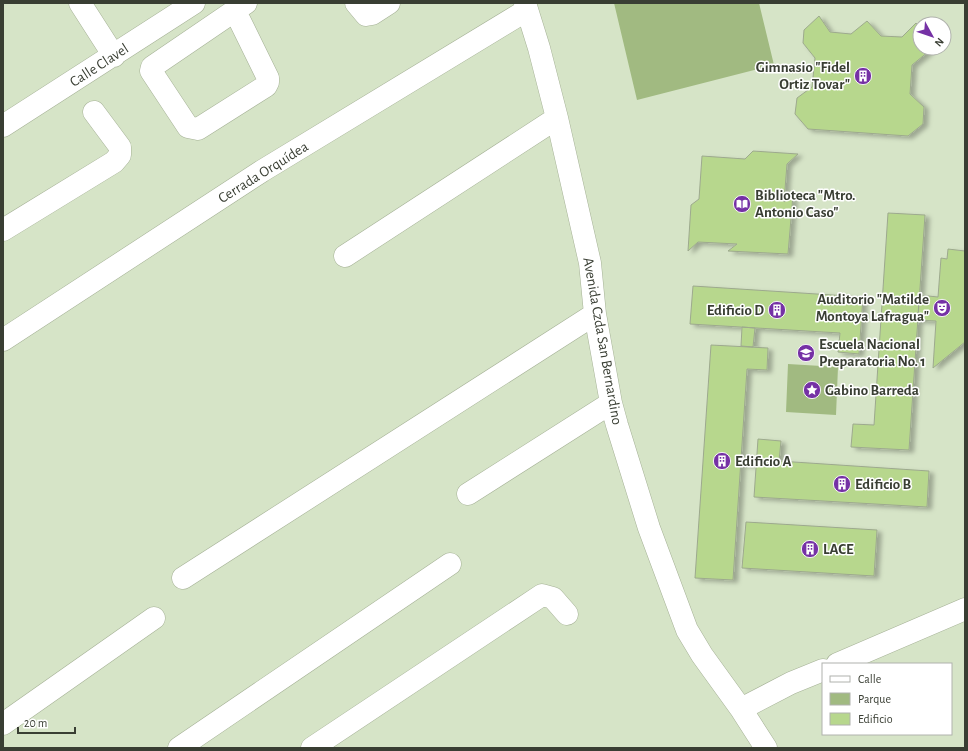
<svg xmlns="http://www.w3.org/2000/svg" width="968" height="751" viewBox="0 0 968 751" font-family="'Alegreya Sans',sans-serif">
<defs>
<filter id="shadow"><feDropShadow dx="4.5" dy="2.5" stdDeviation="2" flood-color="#0004"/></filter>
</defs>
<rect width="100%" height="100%" fill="#d6e4c7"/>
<path fill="#a1ba81" d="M 614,3 L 759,3 L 774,65 L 637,100 Z
M 788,364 L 838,367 L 836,415 L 786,412 Z"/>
<path fill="#b7d78d" stroke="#9da98e" filter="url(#shadow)" d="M 819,16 L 830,32 L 851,34 L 867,21 L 881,36 L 902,37 L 916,23 L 920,28 L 920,48 L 928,48 L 928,52 L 912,65 L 910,94 L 924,107 L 923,124 L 908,136 L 808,129 L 795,114 L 797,98 L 812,87 L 815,58 L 803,43 L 804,30 Z
M 753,151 L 798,154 L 787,164 L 784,202 L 793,195 L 788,254 L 728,251 L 737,244 L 698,242 L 688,251 L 691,205 L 699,199 L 702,156 L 745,159 Z
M 888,213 L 925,215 L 909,450 L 851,447 L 853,424 L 874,425 Z
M 948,249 L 965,251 L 965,342 L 933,368 L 936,321 L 918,320 L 919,295 L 938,297 L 941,258 L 947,259 Z
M 693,286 L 863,297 L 859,354 L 838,352 L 840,333 L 690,324 Z
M 742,327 L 755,328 L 753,347 L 741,346 Z
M 711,345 L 768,348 L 767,370 L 747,369 L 733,580 L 695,578 Z
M 758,439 L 781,441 L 779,461 L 929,471 L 927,507 L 754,497 Z
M 741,458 L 757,459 L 756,465 L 741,464 Z
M 746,522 L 877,530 L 874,576 L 742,568 Z"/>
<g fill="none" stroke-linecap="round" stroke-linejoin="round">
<defs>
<path id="minor" d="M 80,3 L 114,56
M 356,3 L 366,15 L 372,14 L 389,3
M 525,3 L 539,48 L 557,118 L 590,263 L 595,314 L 611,403 L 617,425 L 649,528 L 687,630 L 702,655 L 741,709 L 766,748
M 235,11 L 268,78 L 268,82 L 266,86 L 198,129 L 188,127 L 151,71 L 152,67 L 246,3
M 3,126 L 194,3
M 3,230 L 114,162 L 120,155 L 120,147 L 94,112
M 345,256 L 557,118
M 3,340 L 262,171 L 527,10
M 468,494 L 611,403
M 183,578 L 595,314
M 837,664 L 965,609
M 741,709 L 791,683 L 823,670
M 3,724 L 154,618
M 179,748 L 450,564
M 312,748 L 542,595 L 553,598 L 567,614"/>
</defs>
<use href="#minor" stroke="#a5b196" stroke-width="23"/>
<use href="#minor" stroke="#fff" stroke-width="22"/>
</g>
<defs>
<symbol id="building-disc" viewBox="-11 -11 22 22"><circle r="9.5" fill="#7531a5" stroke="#fff"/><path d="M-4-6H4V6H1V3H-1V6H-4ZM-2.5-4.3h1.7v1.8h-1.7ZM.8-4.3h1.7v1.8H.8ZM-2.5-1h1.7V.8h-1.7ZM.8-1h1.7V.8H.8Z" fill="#fff"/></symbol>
<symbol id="library-disc" viewBox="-11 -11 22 22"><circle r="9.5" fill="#7531a5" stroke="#fff"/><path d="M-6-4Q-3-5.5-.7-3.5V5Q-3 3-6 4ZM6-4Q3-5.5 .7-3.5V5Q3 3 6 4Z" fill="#fff"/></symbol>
<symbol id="theatre-disc" viewBox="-11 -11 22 22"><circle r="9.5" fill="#7531a5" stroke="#fff"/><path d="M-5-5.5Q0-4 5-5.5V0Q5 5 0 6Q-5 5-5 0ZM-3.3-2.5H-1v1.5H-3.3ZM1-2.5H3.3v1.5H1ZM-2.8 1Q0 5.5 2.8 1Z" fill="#fff"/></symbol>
<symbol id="school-disc" viewBox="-11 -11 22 22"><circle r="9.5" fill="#7531a5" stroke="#fff"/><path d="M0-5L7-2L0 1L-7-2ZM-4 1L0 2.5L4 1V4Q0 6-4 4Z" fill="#fff"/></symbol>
<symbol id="sight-disc" viewBox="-11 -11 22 22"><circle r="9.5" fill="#7531a5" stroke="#fff"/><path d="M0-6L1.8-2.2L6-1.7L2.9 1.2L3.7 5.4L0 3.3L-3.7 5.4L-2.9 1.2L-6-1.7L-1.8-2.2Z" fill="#fff"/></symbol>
</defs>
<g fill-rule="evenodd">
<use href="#building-disc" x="853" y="66" width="20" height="20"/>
<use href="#library-disc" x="732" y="194" width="20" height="20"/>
<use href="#theatre-disc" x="932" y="298" width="20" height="20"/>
<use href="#building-disc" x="767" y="300" width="20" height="20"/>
<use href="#school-disc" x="796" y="343" width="20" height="20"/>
<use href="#sight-disc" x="802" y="380" width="20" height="20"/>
<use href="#building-disc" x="712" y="451" width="20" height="20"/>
<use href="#building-disc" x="832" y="474" width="20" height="20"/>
<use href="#building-disc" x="800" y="539" width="20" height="20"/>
</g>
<g text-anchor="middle" stroke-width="3" stroke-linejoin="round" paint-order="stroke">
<g font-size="15" fill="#393e33" stroke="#fff">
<text transform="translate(99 65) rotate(-33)" y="5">Calle Clavel</text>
<text transform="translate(263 172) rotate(-32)" y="5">Cerrada Orquídea</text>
<text transform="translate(603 341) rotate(80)" y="5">Avenida Czda San Bernardino</text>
</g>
<g font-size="15" font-weight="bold" fill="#393e33" stroke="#fff" text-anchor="start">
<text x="850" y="72" text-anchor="end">Gimnasio "Fidel<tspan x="850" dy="17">Ortiz Tovar"</tspan></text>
<text x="755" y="200">Biblioteca "Mtro.<tspan x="755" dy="17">Antonio Caso"</tspan></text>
<text x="929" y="304" text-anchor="end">Auditorio "Matilde<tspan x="929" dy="17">Montoya Lafragua"</tspan></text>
<text x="764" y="315" text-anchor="end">Edificio D</text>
<text x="819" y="349">Escuela Nacional<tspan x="819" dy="17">Preparatoria No. 1</tspan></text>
<text x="825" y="395">Gabino Barreda</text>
<text x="735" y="466">Edificio A</text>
<text x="855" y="489">Edificio B</text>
<text x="823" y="554">LACE</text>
</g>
</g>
<rect width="968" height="751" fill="none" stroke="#393e33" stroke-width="8"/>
<rect x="822" y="663" width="130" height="72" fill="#ffffff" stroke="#b0b2ad"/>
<rect x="830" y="676" width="20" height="6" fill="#ffffff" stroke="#b0b2ad"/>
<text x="858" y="683" font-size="12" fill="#393e33">Calle</text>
<rect x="830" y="693" width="20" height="12" fill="#a1ba81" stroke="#b0b2ad"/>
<text x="858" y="703" font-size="12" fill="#393e33">Parque</text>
<rect x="830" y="713" width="20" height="12" fill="#b7d78d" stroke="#b0b2ad"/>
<text x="858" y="723" font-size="12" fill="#393e33">Edificio</text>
<g transform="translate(932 36) rotate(130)"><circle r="19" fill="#ffffff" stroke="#b0b2ad"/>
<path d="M0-3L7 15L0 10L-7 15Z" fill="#7531a5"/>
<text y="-6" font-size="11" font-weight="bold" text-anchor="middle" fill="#393e33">N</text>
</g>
<path d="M18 727v6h57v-6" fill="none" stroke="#393e33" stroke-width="2"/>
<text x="24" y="727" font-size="12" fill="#393e33" stroke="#ffffff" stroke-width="3" paint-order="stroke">20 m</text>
</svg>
